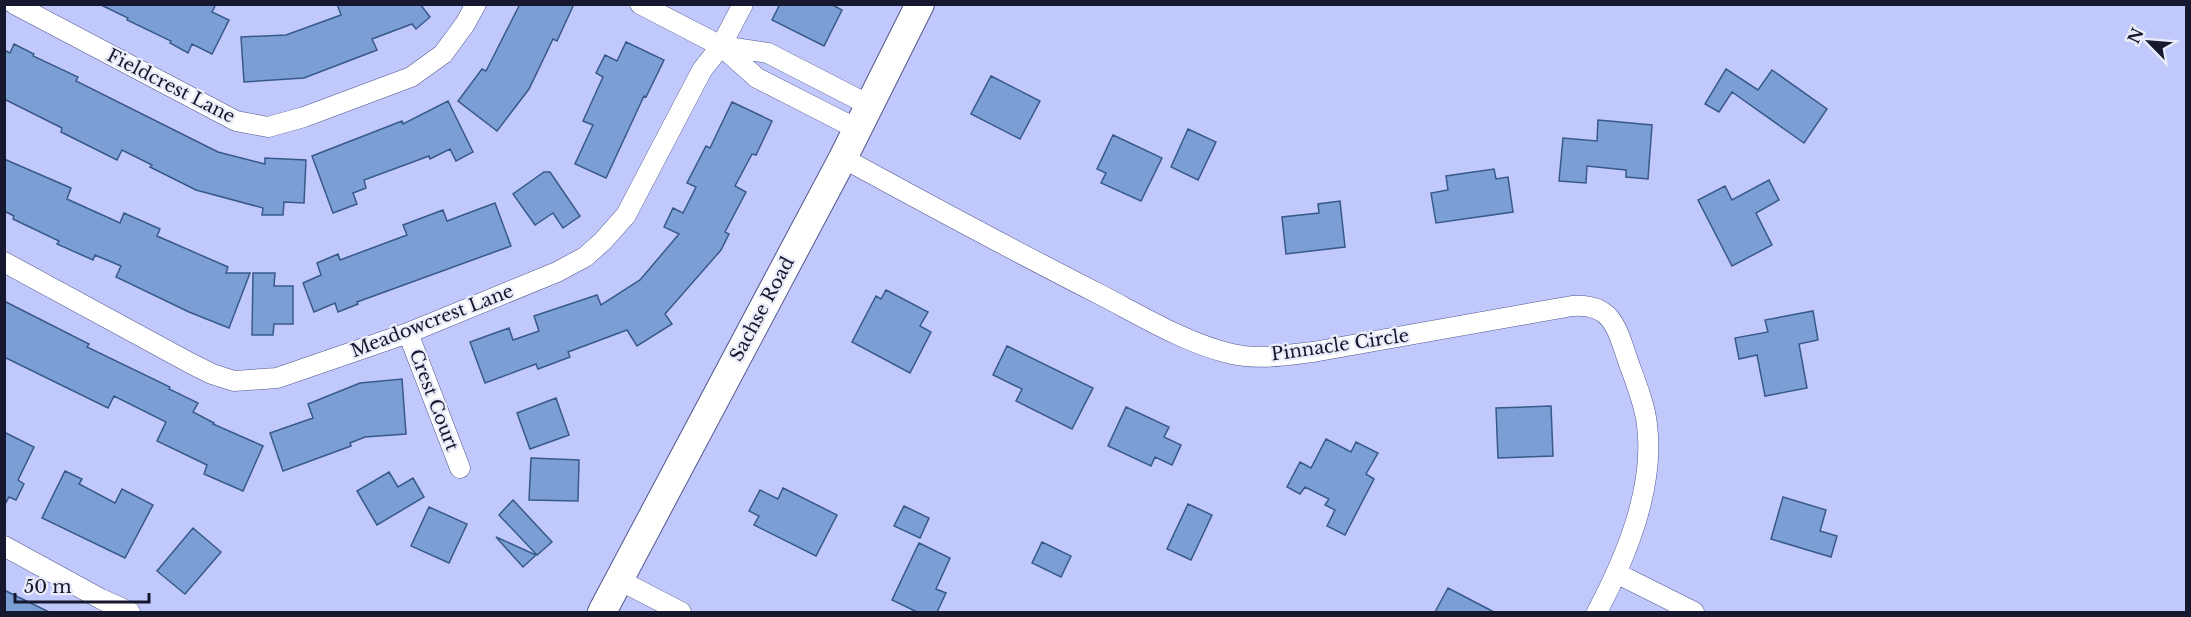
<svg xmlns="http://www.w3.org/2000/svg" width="2191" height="617" viewBox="0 0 2191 617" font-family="'Libre Baskerville',serif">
<rect width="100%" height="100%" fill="#c1c8fc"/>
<path fill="#7b9fd5" stroke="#38598a" stroke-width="1.5" d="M 99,4 L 216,4 L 212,12 L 229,20 L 212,54 L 192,44 L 188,53 L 170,43 L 171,41 L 127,20 L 128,18 Z
M 337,4 L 420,4 L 430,17 L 416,29 L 412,24 L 372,39 L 377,50 L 304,78 L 244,82 L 241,37 L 286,35 L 341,15 Z
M 520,4 L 574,4 L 557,41 L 553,39 L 529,89 L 497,131 L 458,101 L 482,69 L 486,71 Z
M 780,4 L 831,4 L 842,10 L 824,46 L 772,20 Z
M 626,42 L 664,60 L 646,97 L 644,96 L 606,178 L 575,164 L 593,125 L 583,121 L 603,77 L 596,73 L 605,55 L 617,61 Z
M 14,44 L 34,54 L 33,56 L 78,77 L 76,81 L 218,152 L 265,164 L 265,158 L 306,160 L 304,203 L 284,202 L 283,215 L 262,215 L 263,208 L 196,190 L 150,167 L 152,165 L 122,150 L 117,160 L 61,132 L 62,128 L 4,99 L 4,50 L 10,53 Z
M 1726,69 L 1758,90 L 1772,70 L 1827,109 L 1804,143 L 1732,92 L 1719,112 L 1705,104 Z
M 991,76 L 1040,101 L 1020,139 L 971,114 Z
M 448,101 L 473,152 L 456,161 L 450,149 L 430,159 L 429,156 L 364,180 L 366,188 L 353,193 L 357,204 L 333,213 L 312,156 L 402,121 L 403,124 Z
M 732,102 L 772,121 L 756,155 L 752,154 L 735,186 L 746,192 L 725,232 L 729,234 L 721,250 L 665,314 L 672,324 L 637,346 L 627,330 L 568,352 L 570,357 L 538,369 L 536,364 L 485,383 L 470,342 L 509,328 L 513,340 L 539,331 L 534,316 L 597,295 L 601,305 L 640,280 L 679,234 L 664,227 L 673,208 L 683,213 L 696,187 L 687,183 L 706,146 L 710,148 Z
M 1598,120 L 1652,125 L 1648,179 L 1626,177 L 1626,170 L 1587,166 L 1586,183 L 1559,181 L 1563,138 L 1597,141 Z
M 1188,129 L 1216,142 L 1198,180 L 1171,167 Z
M 1113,135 L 1162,158 L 1141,201 L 1101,183 L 1106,173 L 1097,169 Z
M 4,159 L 71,188 L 67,199 L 120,223 L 124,213 L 160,229 L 157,236 L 228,267 L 226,273 L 250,273 L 229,328 L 189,312 L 116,277 L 121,266 L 95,255 L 93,260 L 57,244 L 59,241 L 13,219 L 14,216 L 4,211 Z
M 1494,169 L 1496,179 L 1508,177 L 1513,212 L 1436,223 L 1431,193 L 1448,190 L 1446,176 Z
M 544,172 L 550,172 L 580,216 L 563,228 L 553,213 L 535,225 L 513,194 Z
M 1769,180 L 1779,200 L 1756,213 L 1772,245 L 1732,266 L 1698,200 L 1725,186 L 1732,200 Z
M 1340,201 L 1345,247 L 1286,254 L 1282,217 L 1319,213 L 1318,204 Z
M 495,203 L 511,246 L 357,302 L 358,304 L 338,312 L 335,303 L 314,312 L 303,283 L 321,275 L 317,263 L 338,254 L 340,260 L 407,235 L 403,225 L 443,210 L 447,221 Z
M 253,273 L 275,273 L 274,286 L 293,286 L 293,324 L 274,324 L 273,335 L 252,335 Z
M 886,290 L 928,312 L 920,326 L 931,332 L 910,373 L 852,342 L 876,296 L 881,299 Z
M 4,301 L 89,344 L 87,347 L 170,387 L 169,389 L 198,403 L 193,412 L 214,423 L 213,424 L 263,446 L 243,491 L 204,474 L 207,465 L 157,441 L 166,422 L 114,396 L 108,408 L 4,357 Z
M 1813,311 L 1818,340 L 1799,344 L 1807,388 L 1765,396 L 1757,355 L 1739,359 L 1735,338 L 1768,332 L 1765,320 Z
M 1007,346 L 1093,388 L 1072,429 L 1016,401 L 1022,389 L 993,375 Z
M 402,379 L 406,434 L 365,437 L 350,443 L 351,446 L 283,471 L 270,433 L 313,418 L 308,404 L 360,383 Z
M 556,398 L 569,435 L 530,449 L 517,413 Z
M 1551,406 L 1553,456 L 1498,458 L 1496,408 Z
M 1126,407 L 1169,427 L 1164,437 L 1181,445 L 1172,465 L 1155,457 L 1151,466 L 1108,446 Z
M 4,432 L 34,447 L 18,480 L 24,484 L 16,500 L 9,497 L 4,506 Z
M 1326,439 L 1351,452 L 1356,442 L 1378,453 L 1366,474 L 1374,479 L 1345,535 L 1327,526 L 1335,510 L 1325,505 L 1329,499 L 1305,487 L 1300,494 L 1287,487 L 1300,462 L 1311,468 Z
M 531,458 L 579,460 L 578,501 L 529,500 Z
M 65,471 L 82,479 L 79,484 L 115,503 L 122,489 L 153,505 L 125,558 L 42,518 Z
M 389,472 L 398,487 L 413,478 L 424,497 L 377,525 L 357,491 Z
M 783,488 L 837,515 L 816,556 L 754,525 L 759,516 L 749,511 L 760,490 L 778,499 Z
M 1783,497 L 1826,510 L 1820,531 L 1837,536 L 1831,557 L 1771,539 Z
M 513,500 L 552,542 L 537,555 L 499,515 Z
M 1188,504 L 1212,515 L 1191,560 L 1167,549 Z
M 904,506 L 929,518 L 920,538 L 894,526 Z
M 429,507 L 467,524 L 449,563 L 411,546 Z
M 193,528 L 221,552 L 185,594 L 157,571 Z
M 496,537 L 536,555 L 523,567 Z
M 1042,542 L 1071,556 L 1061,577 L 1032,563 Z
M 919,543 L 950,558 L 936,589 L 946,593 L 937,612 L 917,612 L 892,600 Z
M 1448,588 L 1494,612 L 1435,612 Z
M 4,590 L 49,612 L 4,612 Z"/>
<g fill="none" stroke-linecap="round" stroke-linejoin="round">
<defs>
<path id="street" d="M 14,4 L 236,121 L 268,127 L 304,117 L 411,77 L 443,54 L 465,24 L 476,4
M 640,4 L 721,46 L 757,78 L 857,129
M 721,46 L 768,53 L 869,105
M 843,158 C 929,205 1016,252 1103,296 C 1143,317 1188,344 1232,354 C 1258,360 1287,355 1313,352 L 1572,306 C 1609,303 1616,324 1626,355 C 1633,376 1645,403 1647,425 C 1655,488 1626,557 1597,612
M 4,262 L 190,363 L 212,374 L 234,381 L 277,378 L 408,333 L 557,272 L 585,257 L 603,241 L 626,215 L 702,70 L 721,46 L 743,4
M 408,333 L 460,468
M 4,546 L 101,599 L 130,612
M 1618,574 L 1694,612
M 619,580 L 681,612"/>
<path id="secondary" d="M 602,612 L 843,158 L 920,4"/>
</defs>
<use href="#street" stroke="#52578e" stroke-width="21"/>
<use href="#secondary" stroke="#52578e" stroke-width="30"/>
<use href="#street" stroke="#fff" stroke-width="20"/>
<use href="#secondary" stroke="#fff" stroke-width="28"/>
</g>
<g text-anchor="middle" stroke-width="4.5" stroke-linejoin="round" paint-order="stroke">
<g font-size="18" fill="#16182f" stroke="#eaecf9">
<text transform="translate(171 86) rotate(27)" y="6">Fieldcrest Lane</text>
<text transform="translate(762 309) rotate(-62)" y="6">Sachse Road</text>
<text transform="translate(432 321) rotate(-21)" y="6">Meadowcrest Lane</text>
<text transform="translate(1340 345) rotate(-8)" y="6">Pinnacle Circle</text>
<text transform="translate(434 400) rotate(69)" y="6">Crest Court</text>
</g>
</g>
<rect width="2191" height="617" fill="none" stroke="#16182f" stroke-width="12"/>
<g transform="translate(2149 42) rotate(295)" stroke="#eaecf9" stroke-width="4.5" paint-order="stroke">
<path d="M0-4.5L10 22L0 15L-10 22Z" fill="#16182f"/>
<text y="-9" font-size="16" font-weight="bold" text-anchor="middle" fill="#16182f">N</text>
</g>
<path d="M15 593v9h134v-9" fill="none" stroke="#16182f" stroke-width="3"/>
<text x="24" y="593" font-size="18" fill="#16182f" stroke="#eaecf9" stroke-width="4.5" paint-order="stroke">50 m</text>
</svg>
